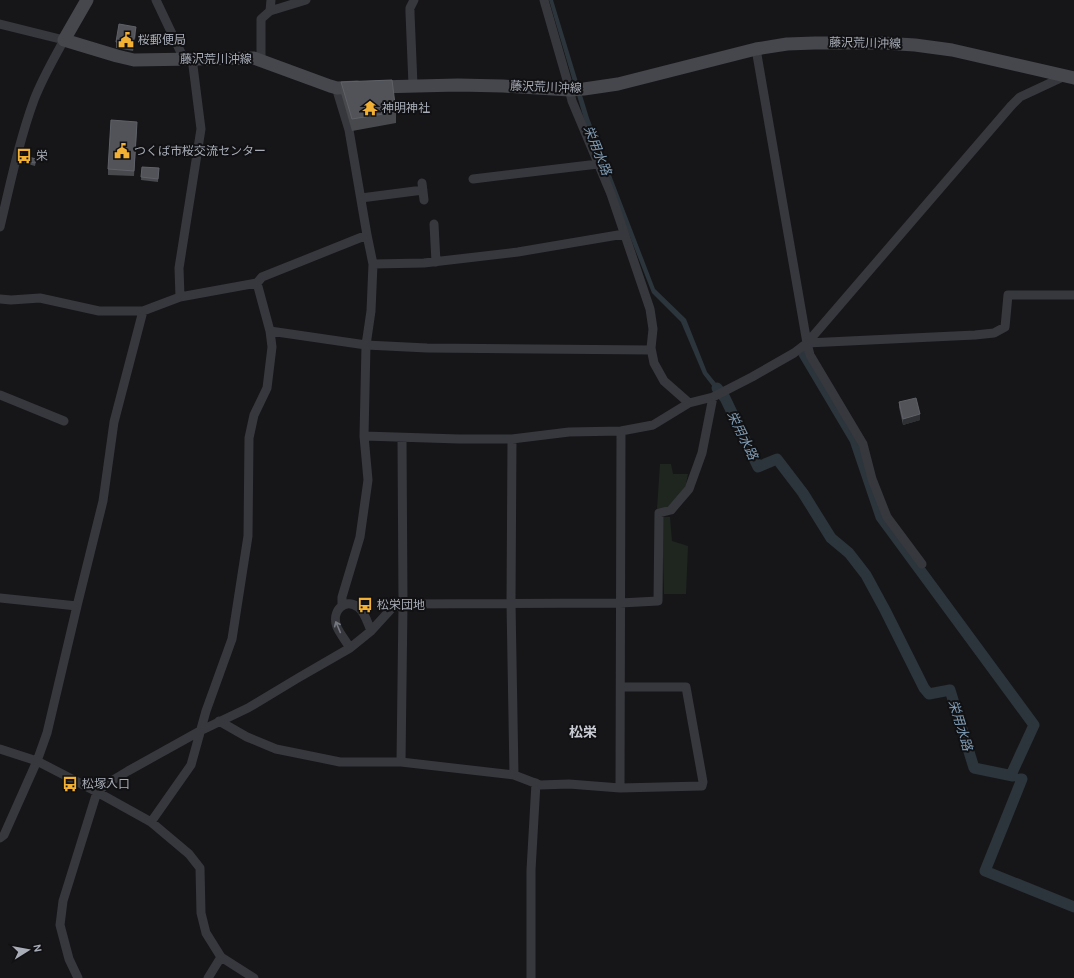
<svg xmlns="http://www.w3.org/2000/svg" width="1074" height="978" viewBox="0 0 1074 978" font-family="Karla,'Noto Sans JP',sans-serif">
<rect width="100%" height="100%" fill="#161618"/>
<path fill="#1e261f" d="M 660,464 L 671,464 L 673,474 L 688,474 L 685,489 L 668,507 L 657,509 Z
M 662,517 L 670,517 L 672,541 L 688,546 L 686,594 L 664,594 Z"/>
<path fill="#2c353c" d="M 549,0 L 553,0 L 589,118 L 655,289 L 686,319 L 707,372 L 728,398 L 723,400 L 703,374 L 681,322 L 652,293 L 584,119 Z"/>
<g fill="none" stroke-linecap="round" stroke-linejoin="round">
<path stroke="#2c353c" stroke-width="11" d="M 804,354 L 855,440 L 881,517 L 1034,725 L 1011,775
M 717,388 L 725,398 L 758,467 L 777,459 L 803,493 L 831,538 L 849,553 L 866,575 L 885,610 L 924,688 L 929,694 L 950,690 L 974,768 L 1013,776
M 1020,779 L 1022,779 L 985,871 L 1074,907"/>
<path stroke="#37383d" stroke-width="9" d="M 156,0 L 184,59
M 544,0 L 567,80 L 572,101 L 611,194 L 650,309 L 653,329 L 651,348 L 654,363 L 664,381 L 689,403
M 270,11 L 306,0
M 0,24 L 64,40 C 53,60 42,79 34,100 C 19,141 10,185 0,227
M 756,49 L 807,343 L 810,355 L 863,444 L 872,479 L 887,517 L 922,564
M 261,60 L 261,19 L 270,11 L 271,0
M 413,85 L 410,13 L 410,8 L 414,0
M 337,88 L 338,94 L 349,130 L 367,235 L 373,264 L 371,311 L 366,345 L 364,436 L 368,480 L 360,537 L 342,597 L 342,606
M 473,179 L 598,164
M 422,183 L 424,200
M 361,198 L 423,190
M 434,224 L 436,262
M 373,264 L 424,263 L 518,252 L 624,234
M 180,297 L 179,268 L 201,129 L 192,58
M 0,299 L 11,300 L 40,298 L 99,311 L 143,311 L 180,297 L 257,283 L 262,277 L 367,235
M 270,331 L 366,345 L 427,348 L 651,350
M 807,343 L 975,335 L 994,333 L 1005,327 L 1008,295 L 1074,295
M 0,395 L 64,421
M 364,436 L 459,439 L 512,439 L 569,432 L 621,431 L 653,425 L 689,403 L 713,397 L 752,377 L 794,353 L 807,343 L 1011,106 L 1020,97 L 1065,76
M 402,438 L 403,604 L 401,762 L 514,775 L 540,785 L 569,784 L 620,788 L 702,786 L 703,782 L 686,687 L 621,687
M 512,439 L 511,603 L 514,775
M 0,598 L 77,606 L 47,733 L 37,761 L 4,835 L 0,838
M 77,606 L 103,501 L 114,422 L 143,311
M 350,648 C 346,641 340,634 337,627 C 331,612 344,597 358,607 C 365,612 368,624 371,631
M 219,721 L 247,737 L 276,749 L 340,762 L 401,762
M 0,749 L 37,761 L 97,792 L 108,783 L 128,771 L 200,731 L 248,708 L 298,678 L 350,648 L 371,631 L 392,608 L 403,604 L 620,603 L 658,601 L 659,513 L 671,510 L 689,489 L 702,453 L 713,397
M 620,788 L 621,431
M 151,822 L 191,765 L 206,711 L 232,639 L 248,536 L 249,438 L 254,415 L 267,388 L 272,347 L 270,331 L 257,283
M 78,978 L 69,959 L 60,925 L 63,901 L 97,792 L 151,822 L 189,854 L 200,868 L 201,913 L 206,933 L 221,957 L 254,978
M 208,978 L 221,957
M 531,978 L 531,870 L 536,783"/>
<path stroke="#45474d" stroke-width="13" d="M 87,0 L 64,40 L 117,56 L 134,60 L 254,58 L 330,86 L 337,88 L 357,87
M 377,87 L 458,85 L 503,86 L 570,90 L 584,89 L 618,84 L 756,49 L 787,44 L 815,43 L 882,43 L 915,45 L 952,50 L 1074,78"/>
</g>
<path fill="#47494d" d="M 136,33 L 133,51 L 116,48 L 116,42 Z
M 341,82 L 396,112 L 396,123 L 352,131 L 341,93 Z
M 137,127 L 134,176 L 108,175 L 108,169 Z
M 24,161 L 36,161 L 35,166 L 24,163 Z
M 142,167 L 159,168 L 158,182 L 141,180 Z
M 899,402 L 920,420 L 903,425 L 899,407 Z"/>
<path fill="#2f3033" d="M 136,27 L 136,33 L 133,51 L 133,45 Z
M 920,414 L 920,420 L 903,425 L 903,419 Z"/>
<path fill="#525359" stroke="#5f6168" d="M 119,24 L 136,27 L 133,45 L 116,42 Z
M 392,80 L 396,112 L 352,119 L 341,82 Z
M 111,120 L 137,122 L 134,171 L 108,169 Z
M 25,156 L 36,159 L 35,163 L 24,161 Z
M 142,167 L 159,168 L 158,179 L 141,177 Z
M 916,398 L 920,414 L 903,419 L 899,402 Z"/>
<defs><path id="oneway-shaft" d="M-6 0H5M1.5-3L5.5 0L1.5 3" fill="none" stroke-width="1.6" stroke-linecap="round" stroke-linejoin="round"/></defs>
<use stroke="#757881" href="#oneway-shaft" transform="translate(338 627) rotate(-113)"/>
<defs>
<symbol id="civic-bare" viewBox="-9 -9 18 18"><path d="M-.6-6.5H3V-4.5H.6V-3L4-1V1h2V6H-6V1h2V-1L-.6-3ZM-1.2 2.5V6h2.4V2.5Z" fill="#f2b134" stroke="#111113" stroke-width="2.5" paint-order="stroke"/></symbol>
<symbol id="temple-bare" viewBox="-9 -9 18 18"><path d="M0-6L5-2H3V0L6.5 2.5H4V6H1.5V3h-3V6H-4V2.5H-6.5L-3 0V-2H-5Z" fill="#f2b134" stroke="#111113" stroke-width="2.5" paint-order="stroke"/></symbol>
<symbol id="bus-bare" viewBox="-9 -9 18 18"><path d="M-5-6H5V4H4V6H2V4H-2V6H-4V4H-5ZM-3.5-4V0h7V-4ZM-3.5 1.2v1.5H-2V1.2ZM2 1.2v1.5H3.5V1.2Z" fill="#f2b134" stroke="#111113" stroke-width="2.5" paint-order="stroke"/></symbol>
</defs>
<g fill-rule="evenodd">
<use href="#civic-bare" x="115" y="29" width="22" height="22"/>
<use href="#temple-bare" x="359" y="97" width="22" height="22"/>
<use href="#civic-bare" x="111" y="140" width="22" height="22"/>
<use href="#bus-bare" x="13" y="145" width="22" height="22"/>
<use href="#bus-bare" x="354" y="594" width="22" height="22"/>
<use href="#bus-bare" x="59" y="773" width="22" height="22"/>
</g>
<g text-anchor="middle" stroke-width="4" stroke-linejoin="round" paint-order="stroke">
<g font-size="12" fill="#a8adb8" stroke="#111113" text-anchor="start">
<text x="138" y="44">桜郵便局</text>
<text x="382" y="112">神明神社</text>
<text x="134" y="155">つくば市桜交流センター</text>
<text x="36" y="160">栄</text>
<text x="377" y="609">松栄団地</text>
<text x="82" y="788">松塚入口</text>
</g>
<g font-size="12" fill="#a8adb8" stroke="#111113">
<text transform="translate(865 43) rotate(1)" y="4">藤沢荒川沖線</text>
<text x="216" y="63">藤沢荒川沖線</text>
<text transform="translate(546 87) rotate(2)" y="4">藤沢荒川沖線</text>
</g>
<g font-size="13" font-style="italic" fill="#7f9bb3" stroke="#111113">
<text transform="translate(598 150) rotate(68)" y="5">栄用水路</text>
<text transform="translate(743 435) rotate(64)" y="5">栄用水路</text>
<text transform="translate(961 725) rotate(73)" y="5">栄用水路</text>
</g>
<g font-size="14" font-weight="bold" fill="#c9ccd4" stroke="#111113">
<text x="583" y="737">松栄</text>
</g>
</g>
<g transform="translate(28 950) rotate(79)" stroke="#111113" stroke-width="3" paint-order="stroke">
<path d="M0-3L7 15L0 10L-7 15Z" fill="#a8adb8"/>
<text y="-6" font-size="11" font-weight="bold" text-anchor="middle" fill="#a8adb8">N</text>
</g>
</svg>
